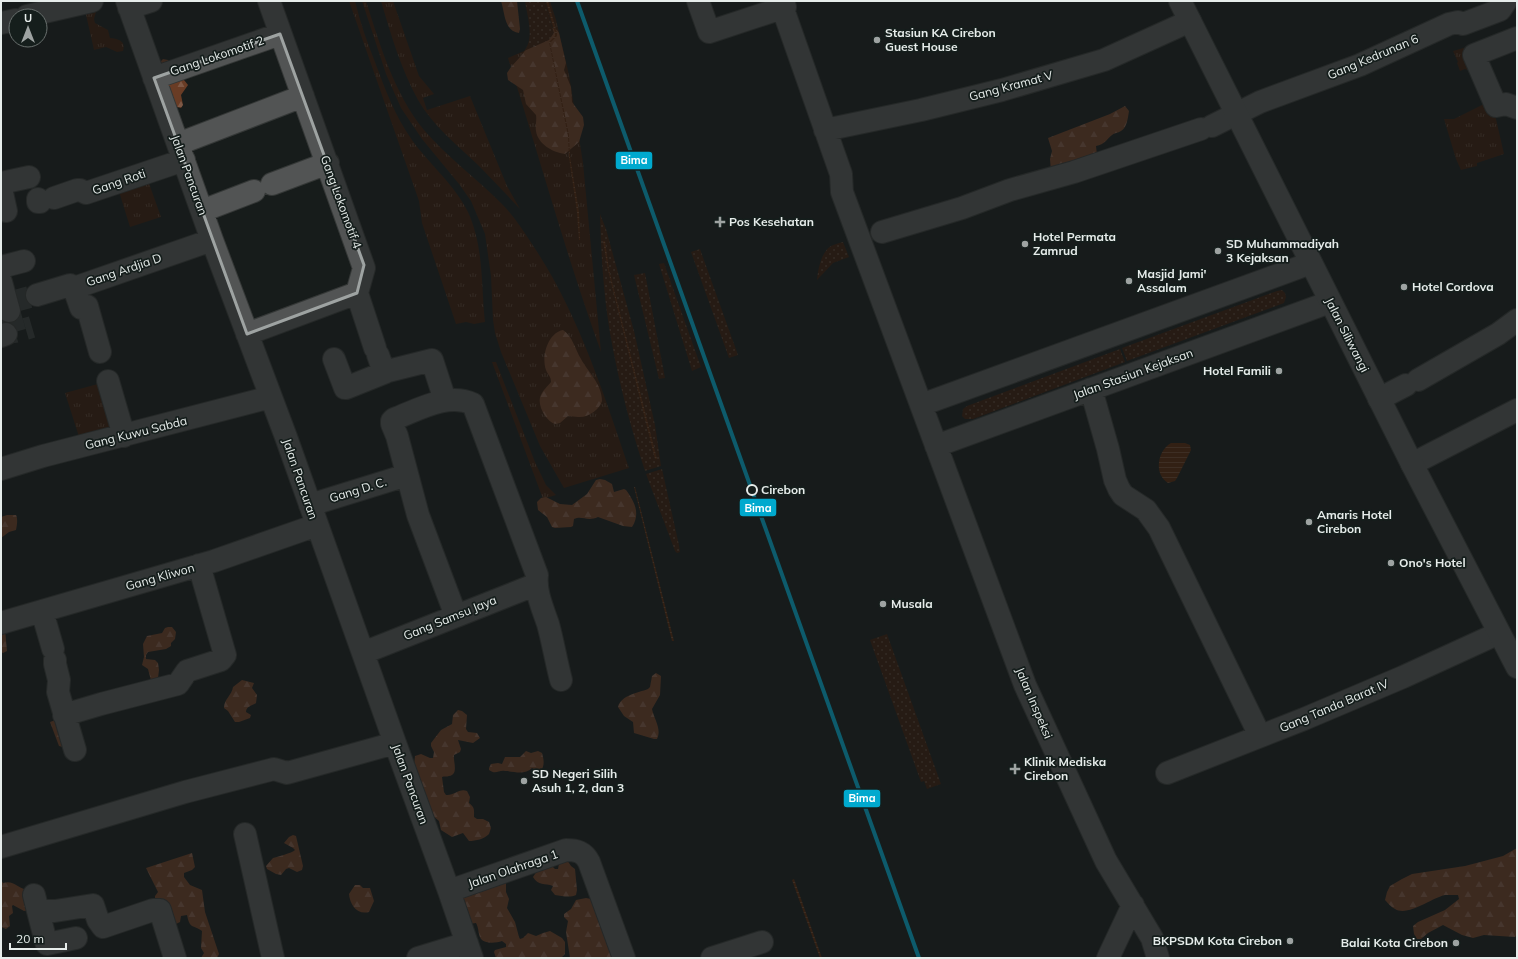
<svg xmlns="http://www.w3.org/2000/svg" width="1518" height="959" viewBox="0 0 1518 959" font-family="Mulish,sans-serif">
<defs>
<pattern id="grass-tufts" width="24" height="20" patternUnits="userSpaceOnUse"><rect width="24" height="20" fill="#381c0c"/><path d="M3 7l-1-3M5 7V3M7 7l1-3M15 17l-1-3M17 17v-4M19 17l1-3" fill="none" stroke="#553d30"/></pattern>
<pattern id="forest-firs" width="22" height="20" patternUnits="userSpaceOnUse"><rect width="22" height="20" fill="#693c25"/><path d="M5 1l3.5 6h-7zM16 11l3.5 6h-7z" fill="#7e5845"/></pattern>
<pattern id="garden-dots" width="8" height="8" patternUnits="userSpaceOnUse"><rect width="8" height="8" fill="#381c0c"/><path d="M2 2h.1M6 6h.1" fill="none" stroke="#553d30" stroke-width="1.8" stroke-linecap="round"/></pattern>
<pattern id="water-rules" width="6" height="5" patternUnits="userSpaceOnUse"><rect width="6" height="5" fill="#53260c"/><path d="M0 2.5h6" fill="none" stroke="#6c4630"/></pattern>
</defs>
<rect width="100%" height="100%" fill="#171c1b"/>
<path fill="url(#grass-tufts)" d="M 349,1 L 355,1 C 360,22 367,42 375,62 C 385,89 395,116 412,140 C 430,165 455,185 468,212 C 484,247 481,285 485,322 L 474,324 L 466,322 L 456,324 L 422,223 L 419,201 Z
M 362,1 L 366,1 C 380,45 394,93 424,130 C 447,157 476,178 501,203 C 513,215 523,230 532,244 C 578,312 603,392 629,468 L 564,488 L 540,446 L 501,352 L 495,333 L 493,320 L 491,276 L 485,234 L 471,201 L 459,184 L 422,139 L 401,108 L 386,74 Z
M 381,1 L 393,1 L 419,76 L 434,94 L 423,98 L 427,110 L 470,96 L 507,186 L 520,209 C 506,194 492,179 478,165 C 457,145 433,126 418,100 C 401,69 391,35 381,1 Z
M 544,1 L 550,1 L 556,20 L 569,75 L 583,163 L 601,352 C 566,255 539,156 508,58 L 549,40 L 554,33 Z
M 84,6 L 97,8 L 94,19 L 95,23 L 108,30 L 110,38 C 119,39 126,41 123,51 L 117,52 L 106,47 L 94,50 Z
M 1467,47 L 1493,106 L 1504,154 L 1477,163 L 1477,166 L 1461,170 L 1456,159 L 1444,119 L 1454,119 L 1484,104 L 1470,71 L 1465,69 L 1460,71 L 1457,63 L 1458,62 L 1453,51 Z
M 146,175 L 161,217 L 130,227 L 117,185 Z
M 492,362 L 496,362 L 535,462 L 546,485 L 556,495 L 543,499 Z
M 105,382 L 119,432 L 81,443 L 65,393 Z"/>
<path fill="url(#forest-firs)" d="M 501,1 L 517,1 L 520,29 L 519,33 C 504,31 505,13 501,1 Z
M 550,27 L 557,30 L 559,33 L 566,63 L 564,70 L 571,87 L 572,102 L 583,117 L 584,125 L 579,142 L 565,154 C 552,152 538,144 536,131 C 535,125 537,120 536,115 L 526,104 L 523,90 L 508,80 L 507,73 L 511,67 L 521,56 L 539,32 Z
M 163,59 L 168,60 L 188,85 L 181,95 L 183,105 L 181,108 L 173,106 L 160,62 Z
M 1125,106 L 1129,111 C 1128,117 1127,128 1121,131 C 1118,133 1114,133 1112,135 C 1106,140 1105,144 1096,146 L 1097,155 L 1051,171 L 1050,159 L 1052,151 L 1048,138 L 1110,114 Z
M 563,330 C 573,337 575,349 581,359 C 588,372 602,384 602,401 C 600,409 588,418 578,417 C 575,417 571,416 568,416 L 560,423 L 555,424 C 546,421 536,404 541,395 C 543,390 548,386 551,382 C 551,376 548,375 546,370 C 541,356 548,333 563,330 Z
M 600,479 L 605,480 L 612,484 L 614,492 L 624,489 L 626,490 C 634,501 641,513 632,527 L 623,526 L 598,517 C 587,522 582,515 574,519 L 573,526 L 571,527 L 555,528 L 552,527 L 547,517 L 538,510 L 537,502 L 541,498 L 546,497 L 560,504 L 572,505 L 587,494 L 596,480 Z
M 7,515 L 16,515 C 18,519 17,525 16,530 L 9,532 L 1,538 L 1,517 Z
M 1,610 L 6,612 L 5,629 L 7,651 L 3,653 L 1,652 Z
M 168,627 L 172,627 L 176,632 L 175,639 L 171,643 L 171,646 L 166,649 L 148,652 L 146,655 L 146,659 L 155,660 L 158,663 L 159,670 L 157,686 L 153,688 L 148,669 L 142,665 L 144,657 L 143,644 L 147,636 L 162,633 L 165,628 Z
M 656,673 L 661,676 L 660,695 L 652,709 C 654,719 662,729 657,739 L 654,739 L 634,733 L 633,722 L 624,716 L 618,707 C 621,695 638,693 648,689 L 650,687 L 652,676 Z
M 242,680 L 254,683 L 252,688 L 257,695 L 256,703 C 252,706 246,706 246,712 L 251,715 L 250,718 L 239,722 L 235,722 L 228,711 L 224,708 C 224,699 232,695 233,687 Z
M 458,710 L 462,711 L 467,715 L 466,729 L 468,732 L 477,733 L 480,738 L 473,743 L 458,740 L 461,749 L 460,752 L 454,755 C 453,761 459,775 449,776 C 447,777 444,776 442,777 L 444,792 L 446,795 C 454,796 459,788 467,791 L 470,797 L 469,803 C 475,808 474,809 474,817 L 477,819 L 483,819 L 489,822 L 491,828 L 489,834 C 484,839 476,841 469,841 L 463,833 L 452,837 L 441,830 L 439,821 L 432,815 L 414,765 L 415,756 L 421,754 L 430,758 L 433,758 L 434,752 L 431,746 L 431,743 L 441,730 L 452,724 L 453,715 Z
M 64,717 L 71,745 L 63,747 L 59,746 L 50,722 Z
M 526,751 L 531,753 L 538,751 L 542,753 C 544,760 545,766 540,772 L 532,768 C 524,776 514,771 505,771 C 498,770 496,775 489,770 L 489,768 L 491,764 L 498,763 L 502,764 L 505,757 L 520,757 Z
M 293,835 L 296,836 L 303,866 L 302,870 L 297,872 L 289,868 L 286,869 L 281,875 L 276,874 L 267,869 L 266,866 L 273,858 C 277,857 292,853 295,850 L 293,848 L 284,843 L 289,837 Z
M 1517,848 L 1517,935 L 1515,937 L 1484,935 L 1473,938 L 1462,935 L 1443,925 L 1428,933 L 1421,939 L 1417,939 L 1414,934 L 1413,926 L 1418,922 L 1445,910 L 1459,899 L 1458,895 C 1454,895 1449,895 1445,895 C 1431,898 1408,917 1395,909 C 1391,907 1388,903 1385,900 L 1387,892 L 1390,886 L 1402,879 L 1412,874 L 1465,866 L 1503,856 Z
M 192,853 L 195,867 L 192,870 L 184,873 L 184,877 L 190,885 L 202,890 L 205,912 L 219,954 L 217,958 L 201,958 L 204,953 L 201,948 L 202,931 C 193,924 190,930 187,915 L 181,916 L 180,922 L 176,924 L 171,924 L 155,900 L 155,896 L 158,892 L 146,868 Z
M 557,860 L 567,860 L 571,866 L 575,869 L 577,890 L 576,895 C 570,898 562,896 555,895 L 551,890 L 553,886 C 545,883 538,886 533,877 L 537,871 L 552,866 L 555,869 L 558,869 L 559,864 Z
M 1,880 L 3,883 C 14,880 17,888 27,890 L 30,910 L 24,911 L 13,905 L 12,906 L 13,913 L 9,916 L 10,926 L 6,929 L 1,927 Z
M 506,881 L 506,892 L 509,899 L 507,908 L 515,922 L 519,937 L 520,939 L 523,938 L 528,933 L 536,936 L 543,933 L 550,931 L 562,938 L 565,942 L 565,954 L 562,957 L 496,958 L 494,952 L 495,950 L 506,947 L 506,944 L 502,941 C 496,943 485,944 481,939 C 478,935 479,928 476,923 L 469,924 L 460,900 L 466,886 Z
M 355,885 L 360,885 L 363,888 L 370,888 L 374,901 L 369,912 C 357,915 350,905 349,894 Z
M 586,898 L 591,899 L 596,908 L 596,916 L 600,921 L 613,958 L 570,958 L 566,932 L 568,921 L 564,917 L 564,914 L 571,909 L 576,900 Z"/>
<path fill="url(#garden-dots)" d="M 525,1 L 544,1 L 554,33 L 549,40 L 524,51 C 535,38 527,16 525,1 Z
M 600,214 L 606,229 L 634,331 L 655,425 L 661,466 L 645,471 C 631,429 620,387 612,344 C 604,302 601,257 600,214 Z
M 843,242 L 849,257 L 833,263 L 817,280 C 818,270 821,252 831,246 C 835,244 839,243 843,242 Z
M 700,249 L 738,355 L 729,358 L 691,252 Z
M 664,263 L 701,367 L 692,371 L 659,264 Z
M 645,273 L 665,378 L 659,379 L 634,275 Z
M 1282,290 L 1285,293 L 1286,297 L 1284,303 L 1127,361 L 1122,348 L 1277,291 Z
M 1120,349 L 1125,362 L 973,419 L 965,419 L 962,416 L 963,409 L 967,406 Z
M 662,469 L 679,545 L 680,552 L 677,553 L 675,551 L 646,474 Z
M 887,634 L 941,784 L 927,789 L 924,781 L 921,782 L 870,640 Z"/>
<path fill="url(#water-rules)" d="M 546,1 L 548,1 L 557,33 L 557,36 L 550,43 L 569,135 L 570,157 L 579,212 L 580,240 L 579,240 L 577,212 L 569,157 L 568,136 L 549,42 L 555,36 L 555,33 Z
M 603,241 L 605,241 L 609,270 L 657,459 L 655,459 L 608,270 Z
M 1171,443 L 1185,443 L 1190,445 L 1191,450 L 1177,478 L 1175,481 L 1168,483 C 1153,474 1158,450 1171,443 Z
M 634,487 L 635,487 L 674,641 L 672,641 Z
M 794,879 L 822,958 L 820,958 L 792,880 Z"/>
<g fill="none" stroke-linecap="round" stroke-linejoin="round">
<path stroke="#363b3a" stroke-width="22" stroke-dasharray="22 11" stroke-linecap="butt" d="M 8,303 L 37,295
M 9,311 L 15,332 L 32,327"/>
<defs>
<path id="minor" d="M 127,1 L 212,240 L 286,437 L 395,743 L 449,891 L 472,958
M 698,1 L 709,32 L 785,7
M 783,1 L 785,7 L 784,12 L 841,174 L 842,192 L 1025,685 L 1106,861 L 1152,938 L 1158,958
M 129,8 L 151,1
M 27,16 L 92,1
M 1,23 L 16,20
M 1517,38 L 1474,55 L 1496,106 L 1506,104 L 1517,108
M 154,78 L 280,34
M 1212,126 L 1260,102 L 1360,65 L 1449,24 L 1458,22 L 1463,24 L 1500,10 L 1506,1
M 825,130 L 921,110 L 1002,90 L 1104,60 L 1190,21
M 178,144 L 303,96
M 1,183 L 29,177
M 272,184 L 328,163
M 1,188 L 6,211
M 54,198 L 77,190 L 80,190 L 86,193 L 184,160
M 38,199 L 38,202 L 40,202
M 202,211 L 254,191
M 882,232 L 962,208 L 1010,190 L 1074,172 L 1201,129
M 1,267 L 24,261
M 1,282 L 9,311
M 74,288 L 81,308 L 87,306 L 100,352
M 357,293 L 375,348
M 37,295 L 70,285 L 74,288 L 212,240
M 247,334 L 357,293 L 364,268 L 269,1
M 1,336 L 6,334
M 378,355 L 384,372 L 432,360 L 445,400
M 334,359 L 345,388 L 346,388 L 386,372
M 1418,380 L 1498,334 L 1517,320
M 108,381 L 124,436
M 1091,389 L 1108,449 L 1115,480 L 1119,489 L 1123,495 L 1146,510 L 1159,528 L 1260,736
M 1379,399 L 1406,385
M 921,405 L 1311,263
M 936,446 L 1330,302
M 1412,464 L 1517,410
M 1,469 L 43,456 L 271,397
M 310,505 L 407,475
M 42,611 L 53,649
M 456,616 L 418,515 L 397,436 L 392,424 L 392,421 L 394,419 C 418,410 448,392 473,404 L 537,575 C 535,592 543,609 548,624 C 553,642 556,661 561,680
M 1,623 L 214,561 L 317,525
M 363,653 L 532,586 L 536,583
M 55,660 L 55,664 L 59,680 L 58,692 L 75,750
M 64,715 L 101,704 L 178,684 L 187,671 L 221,660 L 225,655 L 199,565
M 1167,773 L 1304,719 L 1403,677 L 1499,633
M 245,834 L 273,958
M 1,847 L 185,792 L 270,770 L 274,769 L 287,773 L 395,743
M 449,891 L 566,850 C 577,850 584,852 589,862 L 624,958
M 34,895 L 38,911 L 55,911 L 93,905 L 98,920 L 103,927 L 153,910 L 160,910 L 175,958
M 38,911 L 46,942
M 47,944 L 76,938
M 418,958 L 467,943
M 712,958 L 762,942
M 1108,958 L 1133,905"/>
<path id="major" d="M 1180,1 L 1412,464 L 1517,667"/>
</defs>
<use href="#minor" stroke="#353837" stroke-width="24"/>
<use href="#major" stroke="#353837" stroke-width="24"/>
<use href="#minor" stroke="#525454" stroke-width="22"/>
<use href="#major" stroke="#525655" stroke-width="22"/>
<defs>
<path id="rail-1" d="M 577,1 L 919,958"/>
</defs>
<use href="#rail-1" stroke="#151e1c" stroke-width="7"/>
<use href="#rail-1" stroke="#00a9ce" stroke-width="4"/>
</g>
<path d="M0 0H1518V959H0ZM 280,34 L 364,265 L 357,293 L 247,334 L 154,78 Z" fill="#171c1b" fill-opacity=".55" fill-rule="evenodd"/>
<path fill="none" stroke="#9ea3a2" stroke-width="3" stroke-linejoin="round" d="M 280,34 L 364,265 L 357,293 L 247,334 L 154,78 Z"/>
<g fill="#9ea3a2" stroke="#151e1c" stroke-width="1.5">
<circle cx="877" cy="40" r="4"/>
<path d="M718 216h4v4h4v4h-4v4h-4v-4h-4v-4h4z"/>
<circle cx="1025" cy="244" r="4"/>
<circle cx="1218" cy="251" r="4"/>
<circle cx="1129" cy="281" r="4"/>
<circle cx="1404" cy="287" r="4"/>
<circle cx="1279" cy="371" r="4"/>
<circle cx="1309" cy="522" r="4"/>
<circle cx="1391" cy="563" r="4"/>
<circle cx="883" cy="604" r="4"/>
<path d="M1013 763h4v4h4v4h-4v4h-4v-4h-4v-4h4z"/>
<circle cx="524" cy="781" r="4"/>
<circle cx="1290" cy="941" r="4"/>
<circle cx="1456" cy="943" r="4"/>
</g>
<circle fill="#151e1c" stroke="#e6ecea" stroke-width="2" cx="752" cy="490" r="5"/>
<g text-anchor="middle" stroke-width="3.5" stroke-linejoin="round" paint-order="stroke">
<g font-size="12" font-weight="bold" fill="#e6ecea" stroke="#151e1c" text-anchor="start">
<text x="885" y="37">Stasiun KA Cirebon<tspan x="885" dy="14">Guest House</tspan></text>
<text x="729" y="226">Pos Kesehatan</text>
<text x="1033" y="241">Hotel Permata<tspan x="1033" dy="14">Zamrud</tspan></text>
<text x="1226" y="248">SD Muhammadiyah<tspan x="1226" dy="14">3 Kejaksan</tspan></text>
<text x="1137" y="278">Masjid Jami'<tspan x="1137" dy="14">Assalam</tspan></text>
<text x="1412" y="291">Hotel Cordova</text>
<text x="1271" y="375" text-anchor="end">Hotel Famili</text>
<text x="1317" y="519">Amaris Hotel<tspan x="1317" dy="14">Cirebon</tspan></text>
<text x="1399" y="567">Ono's Hotel</text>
<text x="891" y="608">Musala</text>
<text x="1024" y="766">Klinik Mediska<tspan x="1024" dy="14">Cirebon</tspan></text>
<text x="532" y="778">SD Negeri Silih<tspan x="532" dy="14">Asuh 1, 2, dan 3</tspan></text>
<text x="1282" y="945" text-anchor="end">BKPSDM Kota Cirebon</text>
<text x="1448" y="947" text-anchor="end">Balai Kota Cirebon</text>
</g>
<g font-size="12" fill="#e6ecea" stroke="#151e1c">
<text transform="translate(217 56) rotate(-19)" y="4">Gang Lokomotif 2</text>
<text transform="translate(1373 57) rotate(-23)" y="4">Gang Kedrunan 6</text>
<text transform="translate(1011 86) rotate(-15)" y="4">Gang Kramat V</text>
<text transform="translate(189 175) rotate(70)" y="4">Jalan Pancuran</text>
<text transform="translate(119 182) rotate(-19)" y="4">Gang Roti</text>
<text transform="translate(341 202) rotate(70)" y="4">Gang Lokomotif 4</text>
<text transform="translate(124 270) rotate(-19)" y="4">Gang Ardjia D</text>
<text transform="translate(1347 335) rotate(63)" y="4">Jalan Siliwangi</text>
<text transform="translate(1133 374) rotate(-20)" y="4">Jalan Stasiun Kejaksan</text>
<text transform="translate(136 433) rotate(-14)" y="4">Gang Kuwu Sabda</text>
<text transform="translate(300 479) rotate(71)" y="4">Jalan Pancuran</text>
<text transform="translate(358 490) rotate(-17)" y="4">Gang D. C.</text>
<text transform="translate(160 577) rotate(-16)" y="4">Gang Kliwon</text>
<text transform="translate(450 618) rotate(-22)" y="4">Gang Samsu Jaya</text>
<text transform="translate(1034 703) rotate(67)" y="4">Jalan Inspeksi</text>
<text transform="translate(1334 706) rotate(-23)" y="4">Gang Tanda Barat IV</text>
<text transform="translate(410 784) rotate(70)" y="4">Jalan Pancuran</text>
<text transform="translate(513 869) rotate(-19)" y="4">Jalan Olahraga 1</text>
</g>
<g font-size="12" font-weight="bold" fill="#e6ecea" stroke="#151e1c" text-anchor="start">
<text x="761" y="494">Cirebon</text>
</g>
</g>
<g stroke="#151e1c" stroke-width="1.5">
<rect x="615" y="151" width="38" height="19" rx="4" fill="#00a9ce"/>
<rect x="739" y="498" width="38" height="19" rx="4" fill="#00a9ce"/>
<rect x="843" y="789" width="38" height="19" rx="4" fill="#00a9ce"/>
</g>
<g font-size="11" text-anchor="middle" font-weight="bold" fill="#fff">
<text x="634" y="164">Bima</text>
<text x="758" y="512">Bima</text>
<text x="862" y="802">Bima</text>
</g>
<rect width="1518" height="959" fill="none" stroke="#e6ecea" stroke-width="4"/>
<g transform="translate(28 28)"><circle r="19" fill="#151e1c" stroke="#69706e"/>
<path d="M0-3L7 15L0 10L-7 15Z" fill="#9ea3a2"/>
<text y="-6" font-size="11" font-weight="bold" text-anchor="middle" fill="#e6ecea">U</text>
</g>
<path d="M10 943v6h56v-6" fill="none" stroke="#e6ecea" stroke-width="2"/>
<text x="16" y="943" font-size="12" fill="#e6ecea" stroke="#151e1c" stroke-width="3" paint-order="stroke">20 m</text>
</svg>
